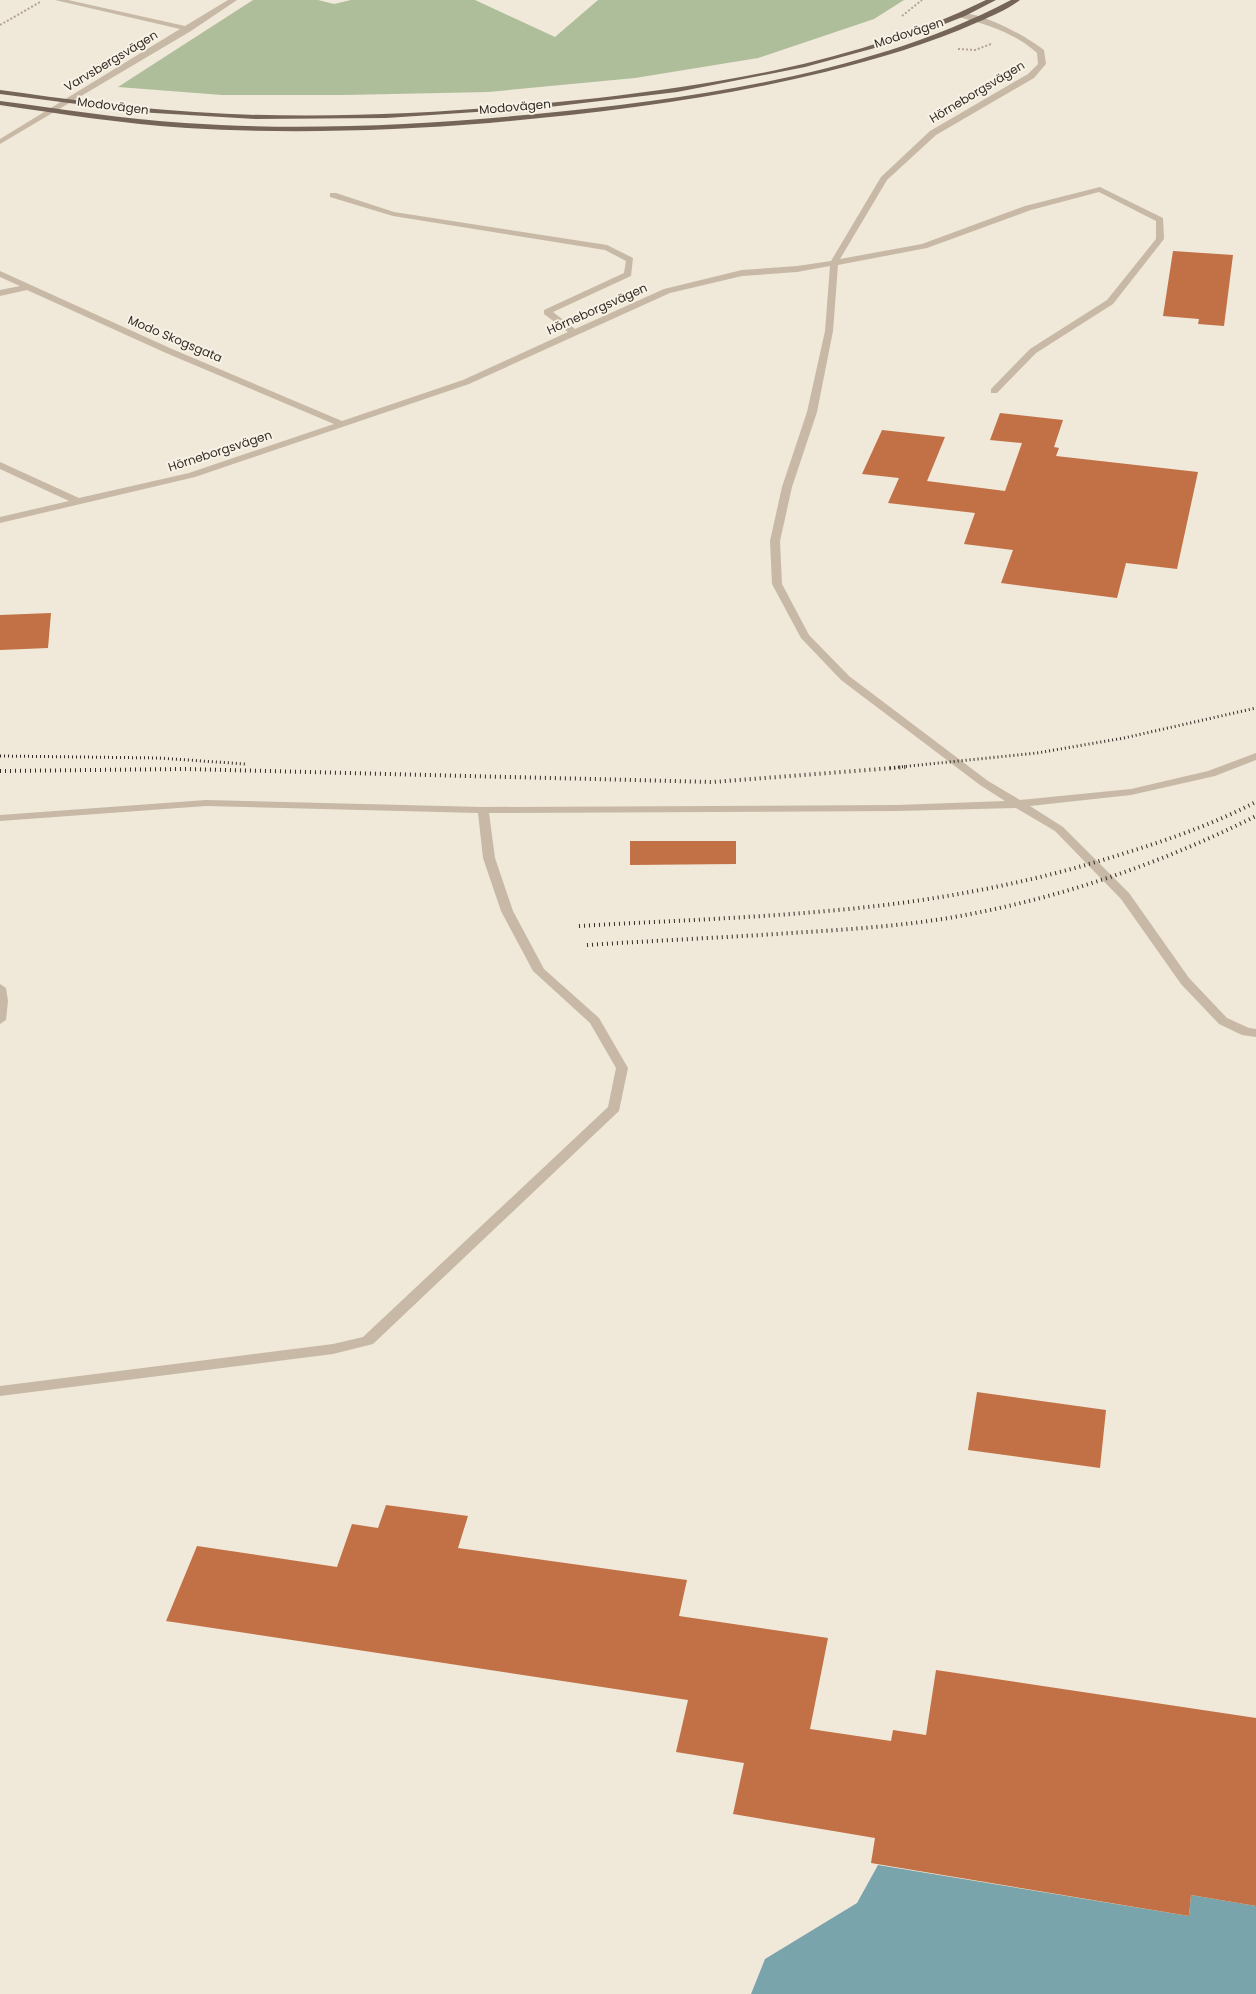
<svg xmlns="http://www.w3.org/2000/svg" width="1256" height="1994" viewBox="0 0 1256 1994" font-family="Poppins,sans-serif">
<rect width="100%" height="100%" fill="#f0e8d9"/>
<path fill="#aebe9a" d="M 253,0 L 318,0 L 334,4 L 351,0 L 475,0 L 555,37 L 598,0 L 904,0 L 874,19 L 758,58 L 635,78 L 488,92 L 344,95 L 222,95 L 118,87 Z"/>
<path fill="#79a4ac" d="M 878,1865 L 1189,1916 L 1191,1895 L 1256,1906 L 1256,1994 L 751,1994 L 765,1959 L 857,1903 Z"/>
<path fill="#c17145" d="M 1173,251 L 1233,255 L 1224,326 L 1198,324 L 1199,319 L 1163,316 Z
M 1000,413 L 1063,420 L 1054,447 L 1059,448 L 1056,456 L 1198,472 L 1177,569 L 1126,563 L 1117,598 L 1001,583 L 1013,550 L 964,544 L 975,513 L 888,503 L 899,478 L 862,474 L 882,430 L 945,437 L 927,481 L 1005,491 L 1022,443 L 990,440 Z
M 51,613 L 48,648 L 0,650 L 0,615 Z
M 630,841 L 736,841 L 736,864 L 630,865 Z
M 977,1392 L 1106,1410 L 1100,1468 L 968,1450 Z
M 386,1505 L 468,1516 L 458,1548 L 687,1580 L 679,1616 L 828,1638 L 810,1729 L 891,1741 L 893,1730 L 926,1735 L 936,1670 L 1256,1718 L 1256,1906 L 1191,1895 L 1189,1916 L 871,1863 L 875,1838 L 733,1814 L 744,1763 L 676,1752 L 688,1700 L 166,1621 L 197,1546 L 337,1567 L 352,1524 L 378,1528 Z"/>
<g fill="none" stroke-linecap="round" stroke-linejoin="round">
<path stroke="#b3a390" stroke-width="2" stroke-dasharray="2 2" stroke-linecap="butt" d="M 902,16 L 922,0
M 0,25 L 40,2
M 958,49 L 975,50 L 991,44"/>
<path fill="#c7b9a5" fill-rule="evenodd" d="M 55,0 L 68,0 L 185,26 L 228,0 L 237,0 L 191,31 L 0,144 L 0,139 L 180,29 Z
M 959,13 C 982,12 1026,36 1044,50 L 1046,64 L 1034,78 L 936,135 L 887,180 L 840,259 L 922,244 L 1025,206 L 1100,187 L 1163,218 L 1164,239 L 1113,304 L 1036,353 L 997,393 L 991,393 L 991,389 L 1030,349 L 1107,300 L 1156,239 L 1156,221 L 1099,192 L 1031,210 L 927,248 L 838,265 L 833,331 L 817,412 L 792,487 L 780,541 L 782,584 L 809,635 L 849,676 L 988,781 L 1020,800 L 1131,789 L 1208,771 L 1256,753 L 1256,760 L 1215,776 L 1131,795 L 1030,806 L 1063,827 L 1129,893 L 1189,978 L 1227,1018 L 1249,1028 L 1256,1029 L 1256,1037 L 1242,1035 L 1219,1024 L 1181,984 L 1121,899 L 1055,831 L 1016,808 L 897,811 L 489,813 L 495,858 L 513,911 L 544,969 L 599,1018 L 628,1068 L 619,1111 L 373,1344 L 333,1354 L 0,1396 L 0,1386 L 333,1344 L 363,1337 L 608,1107 L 616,1068 L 590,1023 L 533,971 L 501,911 L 483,858 L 478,813 L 206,806 L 0,821 L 0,815 L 206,800 L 483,807 L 897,805 L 1005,801 L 980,785 L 841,680 L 801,638 L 772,584 L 770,541 L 782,487 L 807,412 L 825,331 L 830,266 L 797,272 L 742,276 L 670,293 L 469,384 L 195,477 L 0,523 L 0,517 L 69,501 L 0,469 L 0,462 L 79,498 L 189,473 L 334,424 L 166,353 L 27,290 L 0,296 L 0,290 L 20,286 L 0,277 L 0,271 L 172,349 L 342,421 L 463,380 L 568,332 L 544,314 L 544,310 L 624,273 L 626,261 L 605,250 L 393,216 L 330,197 L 330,193 L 336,193 L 394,212 L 607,245 L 633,258 L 631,276 L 553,312 L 575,329 L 664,289 L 742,270 L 797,266 L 831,261 L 881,177 L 930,131 L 1028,74 L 1038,64 L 1037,53 C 1015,33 988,25 959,17 Z
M 0,984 L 6,988 L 8,1001 L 6,1020 L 0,1024 Z"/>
<path fill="#756558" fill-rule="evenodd" d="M 986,0 L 996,0 L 965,16 L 904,40 L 805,67 L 677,92 L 549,107 L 386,118 L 255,119 L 138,112 L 0,94 L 0,90 C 65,99 130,108 195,112 C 329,121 464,112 598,98 C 730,83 866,59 986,0 Z
M 1011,0 L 1020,0 C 1008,9 992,16 978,22 C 929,44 877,59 825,72 C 714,99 602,113 489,123 C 389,131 287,134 187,128 C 124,124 62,114 0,105 L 0,101 C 62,109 123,119 185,123 C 302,131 420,125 536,114 C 692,99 871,74 1011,0 Z"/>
<path stroke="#332c26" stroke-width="3" stroke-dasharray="1 3" stroke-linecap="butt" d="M 0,756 L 159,758 L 245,764
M 890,768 L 1037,753 L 1124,738 L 1256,708"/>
<path stroke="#332c26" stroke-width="4" stroke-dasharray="1 4" stroke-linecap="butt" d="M 0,771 L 185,769 L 713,782 L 906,767
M 579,926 C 684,920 789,917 893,904 C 970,894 1047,878 1122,854 C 1168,840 1213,824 1256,802
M 587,945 C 650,941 713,938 776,934 C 837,930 899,927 960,916 C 1064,897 1162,863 1256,816"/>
</g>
<g text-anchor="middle" stroke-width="4" stroke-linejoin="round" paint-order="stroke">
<g font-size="12" fill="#332c26" stroke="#f8f1e5">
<text transform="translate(909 33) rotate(-18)" y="4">Modovägen</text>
<text transform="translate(111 61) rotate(-31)" y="4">Varvsbergsvägen</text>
<text transform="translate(977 92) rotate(-31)" y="4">Hörneborgsvägen</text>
<text transform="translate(113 106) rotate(7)" y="4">Modovägen</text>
<text transform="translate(515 107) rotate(-5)" y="4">Modovägen</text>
<text transform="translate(597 309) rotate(-24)" y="4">Hörneborgsvägen</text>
<text transform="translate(175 339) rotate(23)" y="4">Modo Skogsgata</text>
<text transform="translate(220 451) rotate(-18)" y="4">Hörneborgsvägen</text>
</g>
</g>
</svg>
